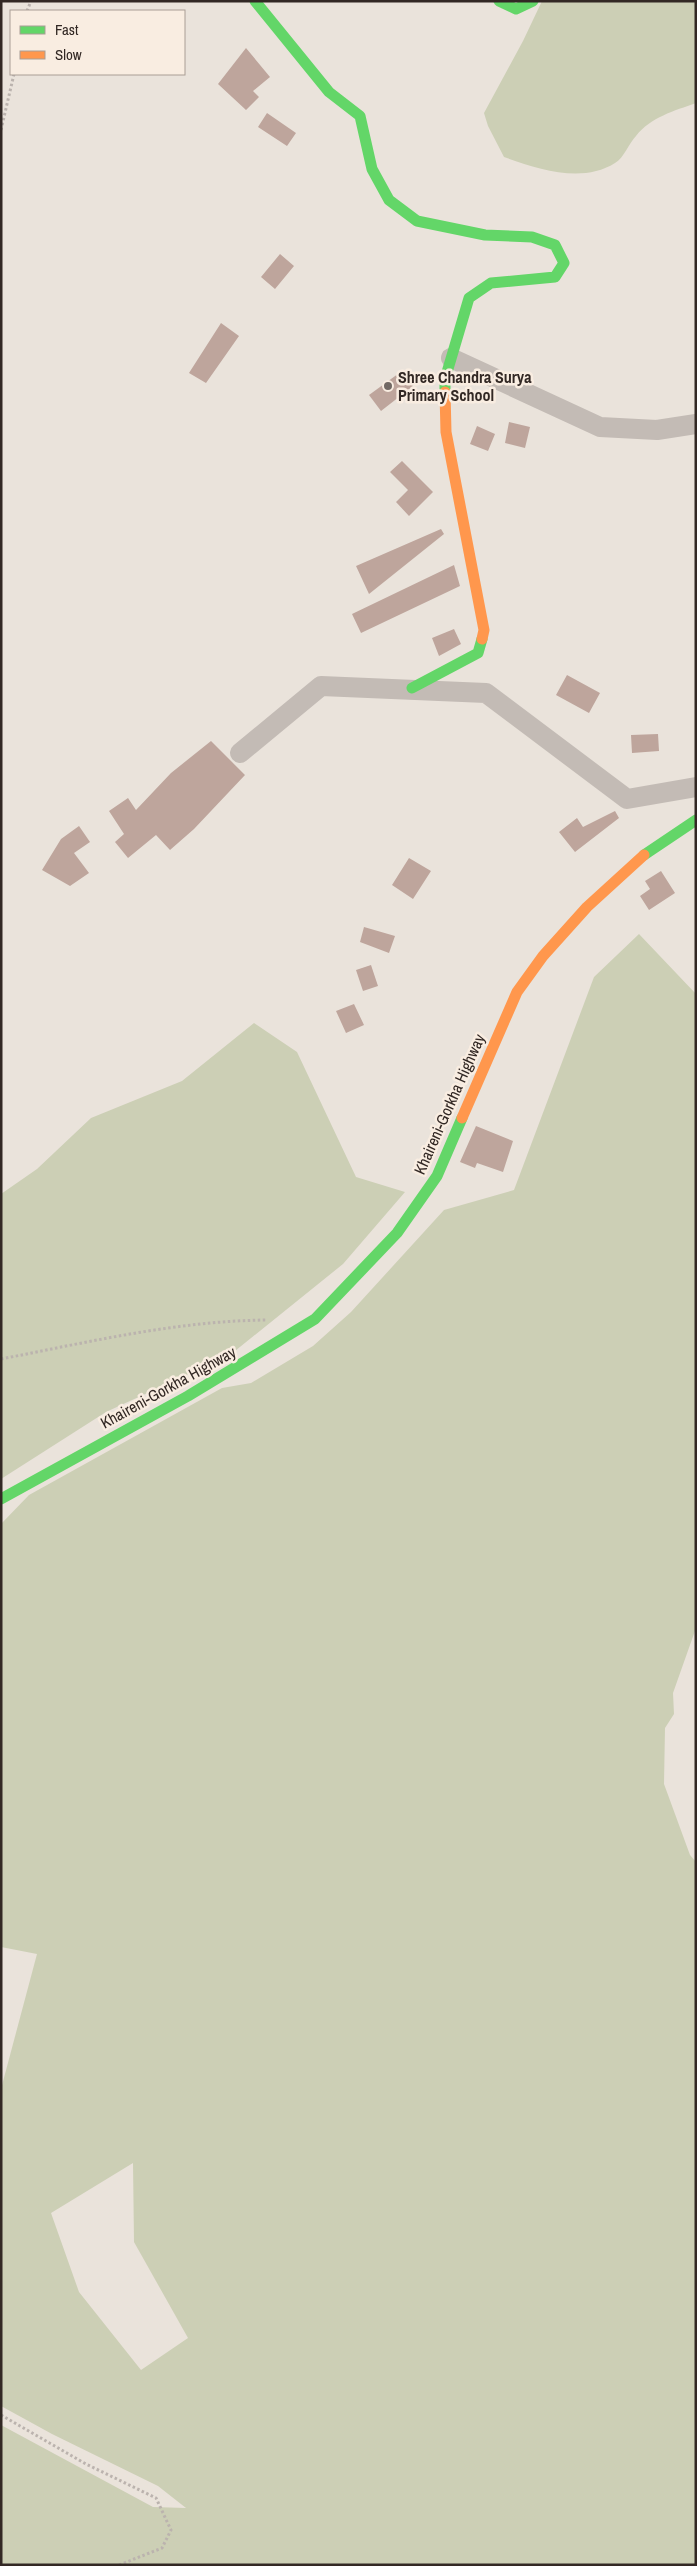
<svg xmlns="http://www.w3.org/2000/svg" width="697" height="2566" viewBox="0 0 697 2566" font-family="'Archivo Narrow',sans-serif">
<rect width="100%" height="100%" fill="#eae3db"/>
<path fill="#cccfb5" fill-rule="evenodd" d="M 542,1 L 696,1 L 696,103 C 674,111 651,117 636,136 C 629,143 624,158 615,163 C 582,184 538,169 504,157 L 488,126 L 484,113 L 523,41 Z
M 639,934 L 696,994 L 696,1628 L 673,1693 L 674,1714 L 665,1728 L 664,1784 L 690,1855 L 696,1862 L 696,2565 L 1,2565 L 1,2425 L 153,2507 L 186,2508 L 158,2486 L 52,2434 L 1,2406 L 1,2089 L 37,1954 L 1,1947 L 1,1524 L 29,1495 L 222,1388 L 251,1383 L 313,1346 L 351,1312 L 444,1210 L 514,1190 L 594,977 ZM 133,2163 L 134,2242 L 188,2338 L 141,2370 L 79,2292 L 51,2213 Z
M 254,1023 L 297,1052 L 356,1177 L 405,1192 L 343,1264 L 230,1355 L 106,1412 L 1,1479 L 1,1194 L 37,1169 L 91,1118 L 182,1081 Z"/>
<path fill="#bea59c" d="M 246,48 L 270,77 L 253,91 L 259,97 L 246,110 L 218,84 Z
M 267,113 L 296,133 L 287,146 L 258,127 Z
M 280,254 L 294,266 L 275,289 L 261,277 Z
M 221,323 L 239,336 L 206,383 L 189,373 Z
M 402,371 L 413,386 L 381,411 L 369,395 Z
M 509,422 L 530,427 L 525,448 L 505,443 Z
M 477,426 L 495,434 L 488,451 L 470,444 Z
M 402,461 L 433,492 L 409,516 L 396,502 L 408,490 L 390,472 Z
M 441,529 L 444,534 L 369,594 L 356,566 Z
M 454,565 L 460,586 L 361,633 L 352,614 Z
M 454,629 L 461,644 L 439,656 L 432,638 Z
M 567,675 L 600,693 L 589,713 L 556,695 Z
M 658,734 L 659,751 L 632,753 L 631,735 Z
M 211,741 L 245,775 L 194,829 L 170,850 L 156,835 L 128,858 L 115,842 L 124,834 L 109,811 L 128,798 L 136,810 L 171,773 Z
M 615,811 L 619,818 L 575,852 L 559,832 L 577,818 L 583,827 Z
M 79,826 L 90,842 L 74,853 L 89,873 L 70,886 L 42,870 L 61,839 Z
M 409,858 L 431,871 L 413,899 L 392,885 Z
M 661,871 L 675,893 L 649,910 L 640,896 L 650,889 L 645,881 Z
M 364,927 L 395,936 L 389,953 L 360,942 Z
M 371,965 L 378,986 L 363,991 L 356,970 Z
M 354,1004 L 364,1025 L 346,1033 L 336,1011 Z
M 476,1126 L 513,1141 L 503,1172 L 477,1163 L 475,1168 L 460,1162 Z"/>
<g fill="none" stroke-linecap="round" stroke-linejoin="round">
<path stroke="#bbb3ae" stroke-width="3" stroke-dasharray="2.5 2.5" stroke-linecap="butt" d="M 27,11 L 31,1
M 1,130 L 14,74
M 1,1359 C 89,1342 177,1321 266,1320
M 1,2415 L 86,2464 L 156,2498 L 171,2530 L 162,2548 L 119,2565"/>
<path stroke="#c3bbb5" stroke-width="20" d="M 451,358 L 600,427 L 657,430 L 696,424
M 240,753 L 321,686 L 486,693 L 627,799 L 696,787"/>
<path stroke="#63d668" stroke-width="11" d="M 255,1 L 329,92 L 360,116 L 372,169 L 389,200 L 417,221 L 485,235 L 532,237 L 555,245 L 564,263 L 555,277 L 491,283 L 469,298 L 445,379 L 445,392
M 499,1 L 516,9 L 533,1
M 412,688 L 478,653 L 482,639
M 644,855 L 696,820
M 1,1499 L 188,1396 L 315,1319 L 397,1233 L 437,1176 L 462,1118"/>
<path stroke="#ff974d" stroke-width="11" d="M 445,392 L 446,432 L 484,630 L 482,639
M 462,1118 L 517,992 L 543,956 L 587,907 L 644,855"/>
</g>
<circle fill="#726964" stroke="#f9ede1" stroke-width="2" cx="388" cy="386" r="5"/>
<g text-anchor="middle" stroke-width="5" stroke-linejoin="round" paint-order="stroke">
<g font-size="16" font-weight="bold" fill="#322824" stroke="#f9ede1" text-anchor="start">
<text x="398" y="383">Shree Chandra Surya<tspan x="398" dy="18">Primary School</tspan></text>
</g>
<g font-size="16" fill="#322824" stroke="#f9ede1">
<text transform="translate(449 1104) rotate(-66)" y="6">Khaireni-Gorkha Highway</text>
<text transform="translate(168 1387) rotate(-29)" y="6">Khaireni-Gorkha Highway</text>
</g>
</g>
<rect width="697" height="2566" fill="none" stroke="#322824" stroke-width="5"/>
<rect x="10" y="10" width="175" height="65" fill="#f9ede1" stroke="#a99e95"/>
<rect x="20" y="26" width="25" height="8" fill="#63d668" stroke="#a99e95"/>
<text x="55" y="35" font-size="15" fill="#322824">Fast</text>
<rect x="20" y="51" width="25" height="8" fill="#ff974d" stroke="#a99e95"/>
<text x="55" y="60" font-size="15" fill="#322824">Slow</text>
</svg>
